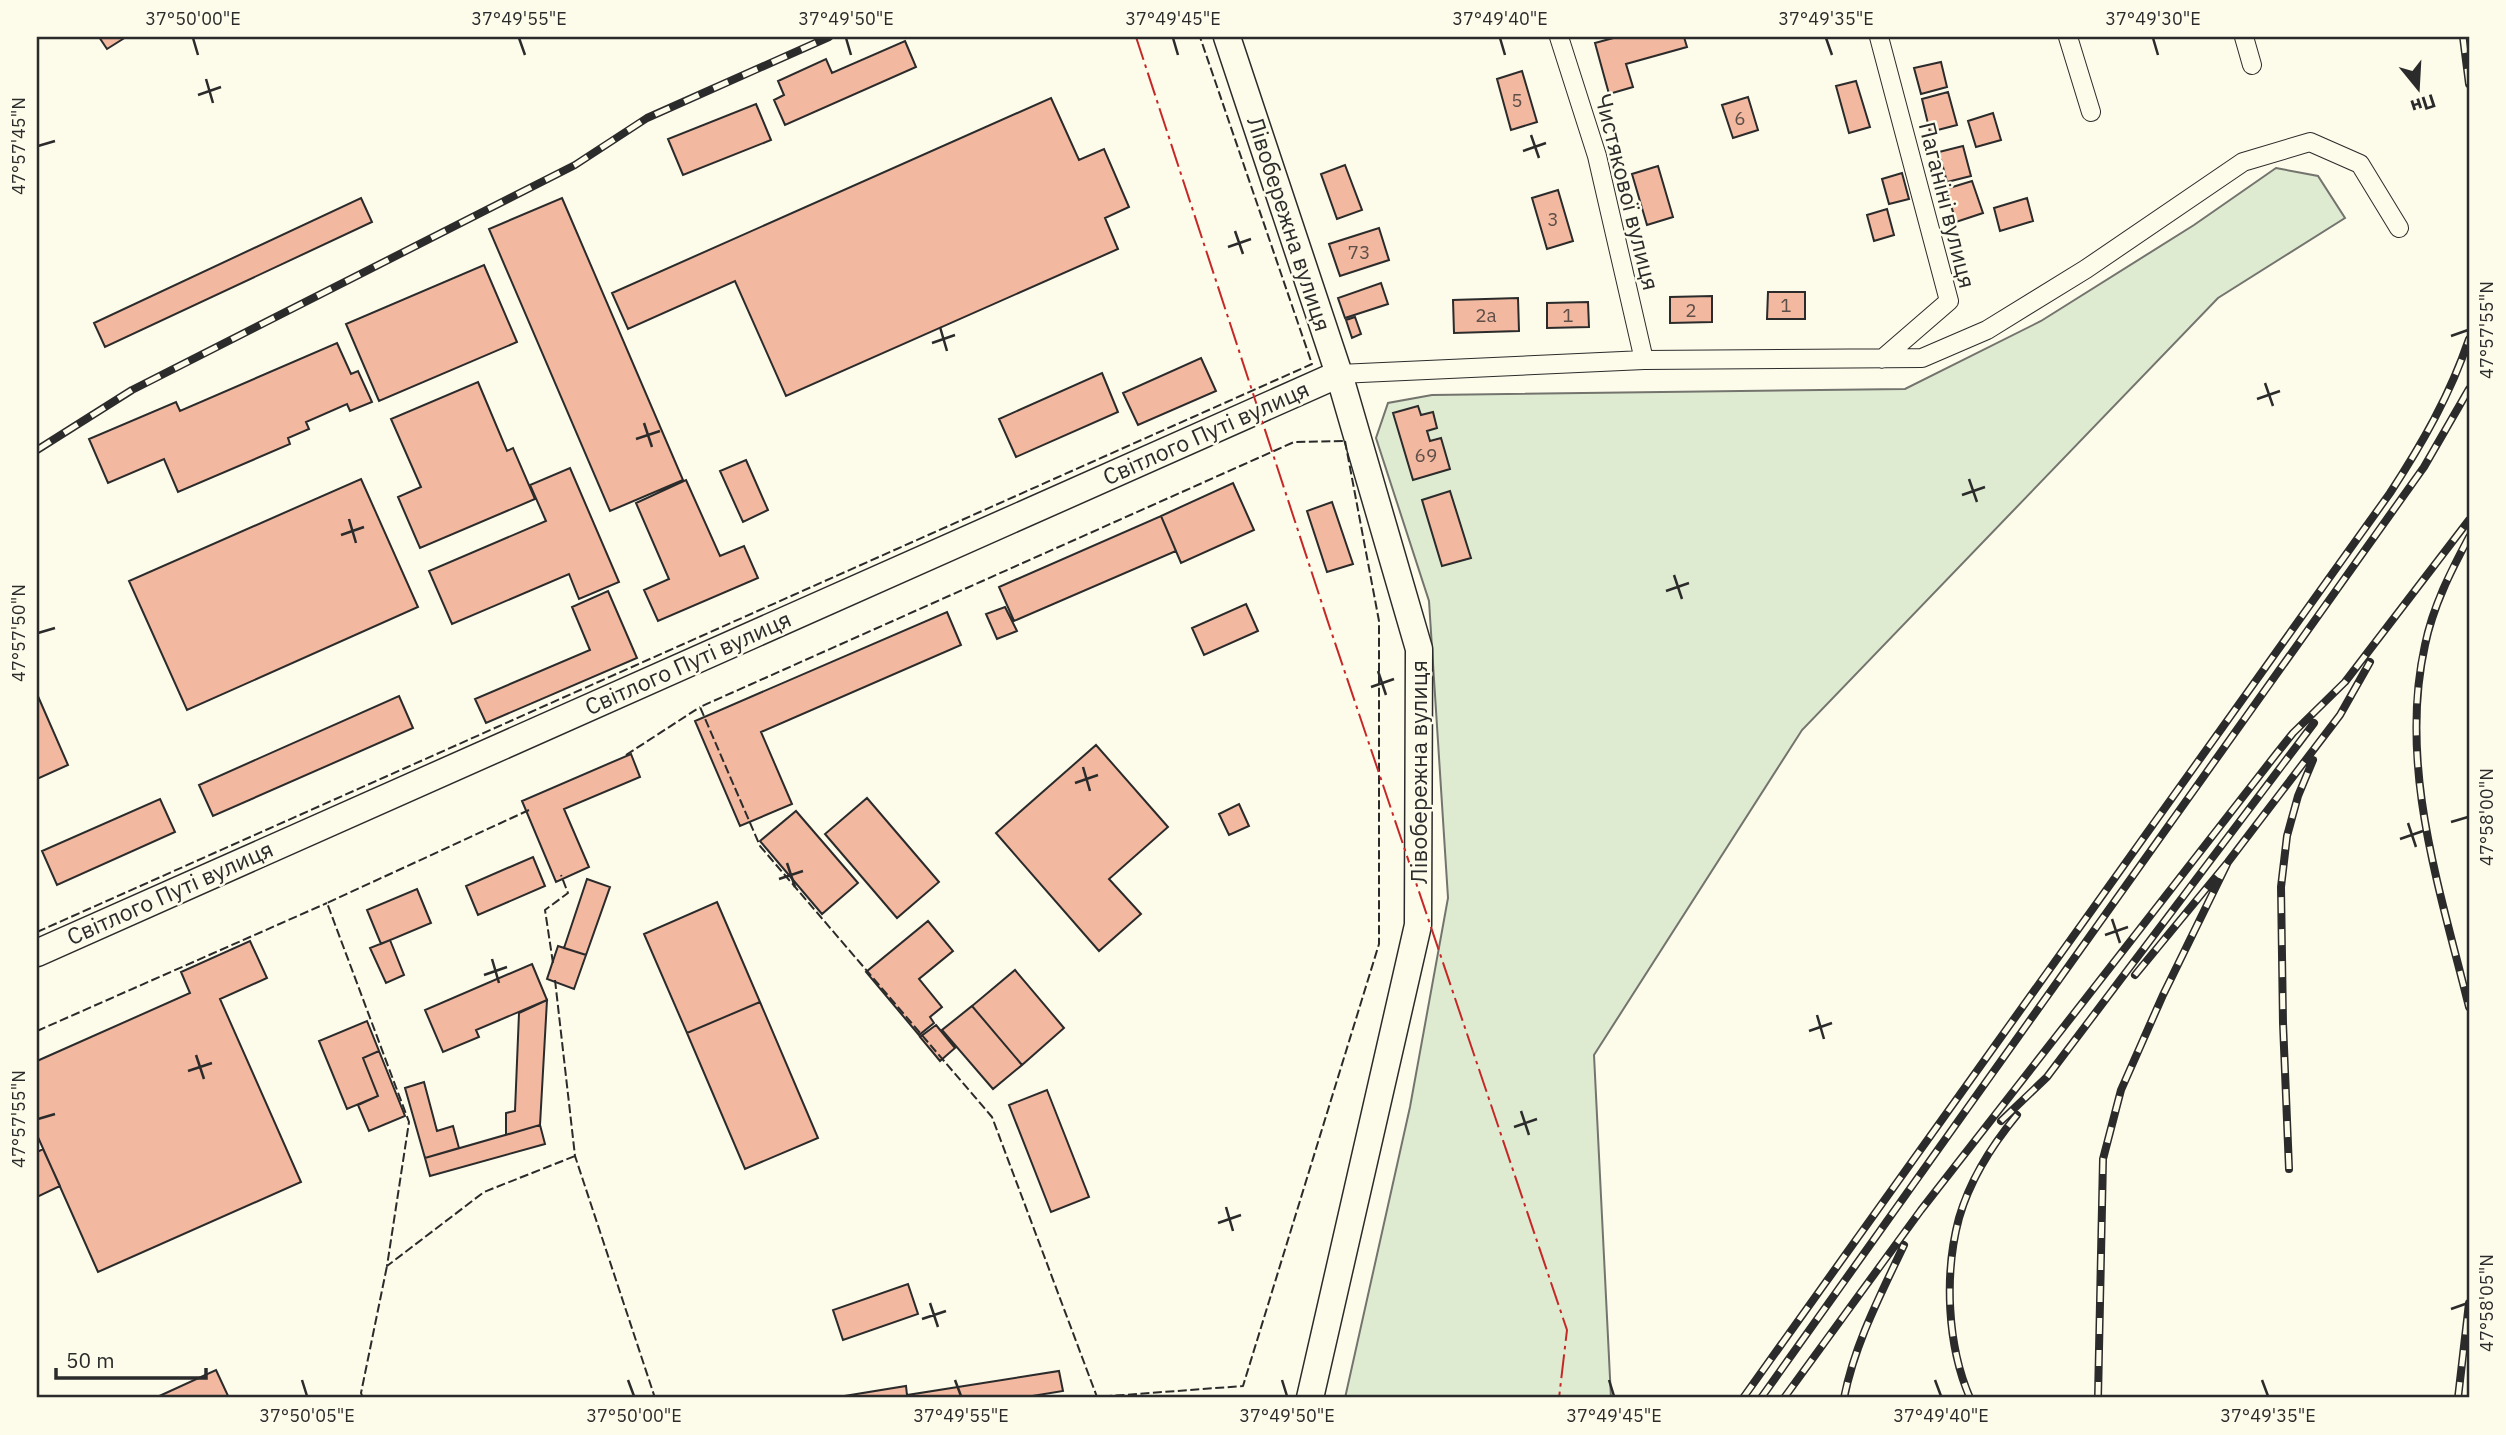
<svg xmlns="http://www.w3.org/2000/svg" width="2506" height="1435" viewBox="0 0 2506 1435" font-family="'IBM Plex Sans',sans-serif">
<rect width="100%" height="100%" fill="#fdfbea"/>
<path fill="#deebd1" stroke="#74746e" stroke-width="2" d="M 2276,168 L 2318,176 L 2345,218 L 2218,298 L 1802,730 L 1594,1055 L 1611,1398 L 1345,1398 L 1410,1107 L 1448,898 L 1429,601 L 1376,438 L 1388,403 L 1432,395 L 1905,389 L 2041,321 L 2194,225 Z"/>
<path fill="#f2b8a0" stroke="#2b2b2b" stroke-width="2" d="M 99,37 L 126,37 L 107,49 Z
M 1617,37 L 1684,37 L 1687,47 L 1626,64 L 1633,87 L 1609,94 L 1595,43 Z
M 905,41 L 916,67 L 785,125 L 774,100 L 784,95 L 778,81 L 826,59 L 832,73 Z
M 1941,62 L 1947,87 L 1921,94 L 1914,68 Z
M 1522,71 L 1537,122 L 1511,130 L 1497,79 Z
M 1856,81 L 1870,127 L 1849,133 L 1836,86 Z
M 1948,92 L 1957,125 L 1930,132 L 1922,99 Z
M 1748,97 L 1758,130 L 1733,138 L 1722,105 Z
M 1051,98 L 1079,160 L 1104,149 L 1129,207 L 1105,218 L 1118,249 L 786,396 L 735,281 L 628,329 L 612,293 Z
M 756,104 L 771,140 L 683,175 L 668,139 Z
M 1993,113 L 2001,140 L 1976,147 L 1968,121 Z
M 1963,146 L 1971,176 L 1947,182 L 1939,152 Z
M 1345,165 L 1362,210 L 1337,219 L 1321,174 Z
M 1658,166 L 1673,217 L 1647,225 L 1632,174 Z
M 1902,173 L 1909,199 L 1889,204 L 1882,179 Z
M 1972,181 L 1983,213 L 1956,222 L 1946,189 Z
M 1558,190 L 1573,241 L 1547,249 L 1532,198 Z
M 361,198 L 372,222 L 105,347 L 94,323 Z
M 562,198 L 683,480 L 610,511 L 489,229 Z
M 2027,198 L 2033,221 L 2000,231 L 1994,208 Z
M 1887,209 L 1894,235 L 1874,241 L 1867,215 Z
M 1379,228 L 1389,260 L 1340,276 L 1329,244 Z
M 484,265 L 517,342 L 379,401 L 346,324 Z
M 1381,283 L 1388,304 L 1345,318 L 1338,298 Z
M 1768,292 L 1805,292 L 1805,319 L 1767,319 Z
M 1712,296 L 1712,322 L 1670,323 L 1670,297 Z
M 1518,298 L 1519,331 L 1454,333 L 1453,300 Z
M 1588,302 L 1589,327 L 1547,328 L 1547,303 Z
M 1355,317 L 1361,334 L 1352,338 L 1346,320 Z
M 337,343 L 351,374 L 358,371 L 372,402 L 350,411 L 347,404 L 306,422 L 309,429 L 288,438 L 290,444 L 178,492 L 164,459 L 108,483 L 89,439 L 176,402 L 180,411 Z
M 1201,358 L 1216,391 L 1138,425 L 1123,393 Z
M 1102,373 L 1118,412 L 1016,457 L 999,419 Z
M 478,382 L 507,451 L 513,448 L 535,499 L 420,548 L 398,497 L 421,487 L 391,419 Z
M 1418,406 L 1421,415 L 1433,412 L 1437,428 L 1427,431 L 1430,441 L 1441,438 L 1450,469 L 1413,480 L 1393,413 Z
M 746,460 L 768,510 L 743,522 L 720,471 Z
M 570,468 L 619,582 L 579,599 L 569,574 L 452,624 L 429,571 L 546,521 L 530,485 Z
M 361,479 L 418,607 L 187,710 L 129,581 Z
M 686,480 L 720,556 L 744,546 L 758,578 L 658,621 L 644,590 L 669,579 L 636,503 Z
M 1233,483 L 1254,530 L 1181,563 L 1161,516 Z
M 1450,491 L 1471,558 L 1442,566 L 1422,500 Z
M 1332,502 L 1353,564 L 1327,572 L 1307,511 Z
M 1161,516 L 1176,551 L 1014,621 L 999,587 Z
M 608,591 L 637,658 L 486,723 L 475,699 L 590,650 L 572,607 Z
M 1246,604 L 1258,631 L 1204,655 L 1192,628 Z
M 1005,607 L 1017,631 L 997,639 L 986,614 Z
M 947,612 L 961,645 L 761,732 L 792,804 L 740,826 L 695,721 Z
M 37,694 L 68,765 L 37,779 Z
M 399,696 L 413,728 L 213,816 L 199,785 Z
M 1096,745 L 1168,827 L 1109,879 L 1141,914 L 1099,951 L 996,833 Z
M 631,754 L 640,777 L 564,809 L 589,867 L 556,882 L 522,801 Z
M 867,798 L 939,882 L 897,918 L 825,834 Z
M 160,799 L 175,832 L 57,885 L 42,851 Z
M 1239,804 L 1249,826 L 1229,835 L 1219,814 Z
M 796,811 L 858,883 L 822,914 L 760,841 Z
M 533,857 L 545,886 L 478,915 L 466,886 Z
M 587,879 L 610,887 L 586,955 L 564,948 Z
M 417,889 L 431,923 L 381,944 L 367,910 Z
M 717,902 L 760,1002 L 687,1033 L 644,934 Z
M 928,921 L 953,951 L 919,979 L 942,1007 L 930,1017 L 934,1023 L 919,1035 L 866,972 Z
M 390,940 L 404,975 L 386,983 L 370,948 Z
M 250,941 L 267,978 L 220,999 L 301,1182 L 98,1272 L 37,1135 L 37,1061 L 190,993 L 181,972 Z
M 558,946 L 586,955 L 574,989 L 547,979 Z
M 532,964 L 547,1000 L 476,1030 L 479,1037 L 443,1052 L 425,1010 Z
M 1015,970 L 1064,1028 L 1022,1065 L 972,1006 Z
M 547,1000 L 540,1125 L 506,1135 L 506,1113 L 515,1111 L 519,1013 Z
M 760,1002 L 818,1138 L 745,1169 L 687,1033 Z
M 972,1006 L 1022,1065 L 993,1089 L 942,1030 Z
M 367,1021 L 379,1051 L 363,1058 L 378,1096 L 347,1109 L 319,1041 Z
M 936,1025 L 955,1048 L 940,1061 L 920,1037 Z
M 379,1051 L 405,1116 L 369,1131 L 358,1105 L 378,1096 L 363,1058 Z
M 424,1082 L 437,1131 L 453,1126 L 459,1148 L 425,1158 L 405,1088 Z
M 1047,1090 L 1089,1197 L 1051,1212 L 1009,1105 Z
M 540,1125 L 545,1144 L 430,1176 L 425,1158 Z
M 43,1149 L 60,1186 L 37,1197 L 37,1152 Z
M 908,1284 L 918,1314 L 843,1340 L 833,1310 Z
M 216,1370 L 229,1398 L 155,1398 Z
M 1059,1371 L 1063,1391 L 1020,1398 L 832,1398 L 906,1386 L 907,1395 Z"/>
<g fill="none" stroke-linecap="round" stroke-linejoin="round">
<defs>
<path id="street" d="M 1559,37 L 1597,156 L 1644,360
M 1879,37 L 1949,301 L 1882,359
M 2068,37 L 2091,112
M 2244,37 L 2252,65
M 1339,374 L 1644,360 L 1922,358 L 1987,330 L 2086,269 L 2243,162 L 2310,142 L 2360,164 L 2399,228"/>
<path id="secondary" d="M 1227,37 L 1339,374 L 1419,649 L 1418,925 L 1310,1398
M 37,953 L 1339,374"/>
</defs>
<use href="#street" stroke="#2b2b2b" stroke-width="20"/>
<use href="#secondary" stroke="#2b2b2b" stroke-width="29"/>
<use href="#street" stroke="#fdfbea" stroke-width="18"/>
<use href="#secondary" stroke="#fdfbea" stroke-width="26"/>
<defs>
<path id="rail" d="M 2463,37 L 2469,84
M 37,450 L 132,390 L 575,165 L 647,118 L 829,37
M 2469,537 C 2451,571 2433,606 2425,645 C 2398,766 2440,890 2469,1007
M 2135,975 L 2228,862 L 2340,715 L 2370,662
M 2001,1121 L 2047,1077 L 2314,723
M 2289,1169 L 2283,1023 L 2281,887 L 2287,836 L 2298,796 L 2313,760
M 1743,1398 L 2390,493 C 2422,444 2450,395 2469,339
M 1761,1398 L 2424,467 L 2469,389
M 1784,1398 L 1921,1210 L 2277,753 L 2293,733 L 2345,682 L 2469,520
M 1844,1398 C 1855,1343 1880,1296 1904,1245
M 1970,1398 C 1947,1345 1944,1274 1959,1218 C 1970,1180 1992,1145 2017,1115
M 2098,1398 L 2103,1159 L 2121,1090 L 2163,995 L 2228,862
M 2458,1398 L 2469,1303"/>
</defs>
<use href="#rail" stroke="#2b2b2b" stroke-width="8"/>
<use href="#rail" stroke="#fdfbea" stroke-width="5" stroke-dasharray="16" stroke-linecap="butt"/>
<path stroke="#2b2b2b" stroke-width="2" stroke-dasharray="9 3.5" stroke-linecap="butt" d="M 1345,441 L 1379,621 L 1379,944 L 1243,1386 L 1097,1397 L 992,1117 L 760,846 L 700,707 L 1294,442 Z
M 626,755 L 700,707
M 529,810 L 327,903 L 409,1122 L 387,1266 L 484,1192 L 575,1156
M 37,932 L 1312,364 L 1200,37
M 553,963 L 545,910 L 568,893 L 561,875
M 555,980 L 575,1156 L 655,1398
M 37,1031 L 327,903
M 363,1398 L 361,1393 L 387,1266"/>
<path stroke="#c62828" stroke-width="2" stroke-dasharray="24 5 3.5 5" stroke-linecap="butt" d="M 1136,37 L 1330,628 L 1567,1330 L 1559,1398"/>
</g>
<path fill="none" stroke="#2b2b2b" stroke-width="2.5" d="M 193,38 L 198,55M 519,38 L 525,55M 846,38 L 851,55M 1173,38 L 1178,55M 1500,38 L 1505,55M 1826,38 L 1832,55M 2153,38 L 2158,55M 206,79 L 213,103M 198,95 L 221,87M 1531,135 L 1539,158M 38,146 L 55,141M 1523,151 L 1546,143M 1235,231 L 1243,254M 1228,247 L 1251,239M 940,327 L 947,351M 2451,336 L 2468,330M 932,343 L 955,335M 2265,383 L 2273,406M 2257,399 L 2280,391M 644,423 L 652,447M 636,439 L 660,431M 1969,479 L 1977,502M 1962,495 L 1985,487M 349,519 L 356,543M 341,535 L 364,527M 1674,575 L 1682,599M 1666,591 L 1689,583M 38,633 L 55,628M 1378,671 L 1386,695M 1371,687 L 1394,679M 1083,767 L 1090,791M 1075,783 L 1098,775M 2451,822 L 2468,817M 2408,823 L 2416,847M 2400,839 L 2423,831M 787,863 L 795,887M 779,879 L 803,871M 2112,919 L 2120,943M 2105,935 L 2128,927M 492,959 L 499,983M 484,975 L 507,967M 1817,1015 L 1824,1039M 1809,1031 L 1832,1023M 196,1055 L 204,1079M 188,1071 L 212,1063M 1521,1111 L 1529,1135M 38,1119 L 55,1114M 1514,1127 L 1537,1119M 1226,1207 L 1233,1231M 1218,1223 L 1241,1215M 930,1303 L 938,1327M 2451,1309 L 2468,1303M 922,1319 L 946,1311M 302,1380 L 307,1396M 628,1380 L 634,1396M 955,1380 L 961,1396M 1282,1380 L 1287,1396M 1609,1380 L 1614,1396M 1935,1380 L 1941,1396M 2262,1380 L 2268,1396"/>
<g text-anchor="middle" stroke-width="5" stroke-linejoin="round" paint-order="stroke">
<g font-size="19" fill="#5d4e48">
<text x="1517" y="107">5</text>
<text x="1740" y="125">6</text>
<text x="1553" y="226">3</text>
<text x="1359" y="259">73</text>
<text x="1786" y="312">1</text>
<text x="1691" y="317">2</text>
<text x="1486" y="322">2а</text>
<text x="1568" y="322">1</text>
<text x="1426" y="462">69</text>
</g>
<g font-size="23" fill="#2b2b2b" stroke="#fdfbea">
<text transform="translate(1627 192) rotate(76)" y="8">Чистякової вулиця</text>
<text transform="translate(1947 205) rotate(76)" y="8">Паганіні вулиця</text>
<text transform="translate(1289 224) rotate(72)" y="8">Лівобережна вулиця</text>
<text transform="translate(1206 433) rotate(-24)" y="8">Світлого Путі вулиця</text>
<text transform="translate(688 663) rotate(-24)" y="8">Світлого Путі вулиця</text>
<text transform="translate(1419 772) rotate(-90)" y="8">Лівобережна вулиця</text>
<text transform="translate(170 893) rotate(-24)" y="8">Світлого Путі вулиця</text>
</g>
</g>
<rect width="2506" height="1435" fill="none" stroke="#fdfbea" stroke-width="77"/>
<g transform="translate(2418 88) rotate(162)" stroke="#fdfbea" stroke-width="5" paint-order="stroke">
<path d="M0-5L12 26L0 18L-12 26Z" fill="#2b2b2b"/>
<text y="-10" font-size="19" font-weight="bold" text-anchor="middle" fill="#2b2b2b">Пн</text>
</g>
<path d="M56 1368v10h150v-10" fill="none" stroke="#2b2b2b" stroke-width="3.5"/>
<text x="66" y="1368" font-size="21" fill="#2b2b2b" stroke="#fdfbea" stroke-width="5" paint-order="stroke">50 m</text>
<rect x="38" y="38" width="2430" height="1358" fill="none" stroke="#2b2b2b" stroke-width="2.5"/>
<g font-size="18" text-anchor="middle" fill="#2b2b2b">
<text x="193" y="25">37°50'00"E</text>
<text x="519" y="25">37°49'55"E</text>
<text x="846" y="25">37°49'50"E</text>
<text x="1173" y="25">37°49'45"E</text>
<text x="1500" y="25">37°49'40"E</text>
<text x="1826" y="25">37°49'35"E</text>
<text x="2153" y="25">37°49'30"E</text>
<text transform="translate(19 146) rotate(-90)" y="6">47°57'45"N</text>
<text transform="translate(2487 330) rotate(-90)" y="6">47°57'55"N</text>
<text transform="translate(19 633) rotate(-90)" y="6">47°57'50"N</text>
<text transform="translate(2487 817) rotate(-90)" y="6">47°58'00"N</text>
<text transform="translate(19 1119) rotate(-90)" y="6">47°57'55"N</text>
<text transform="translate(2487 1303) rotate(-90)" y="6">47°58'05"N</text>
<text x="307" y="1422">37°50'05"E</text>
<text x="634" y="1422">37°50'00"E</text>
<text x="961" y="1422">37°49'55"E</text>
<text x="1287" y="1422">37°49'50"E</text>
<text x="1614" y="1422">37°49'45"E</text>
<text x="1941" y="1422">37°49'40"E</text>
<text x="2268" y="1422">37°49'35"E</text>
</g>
</svg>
